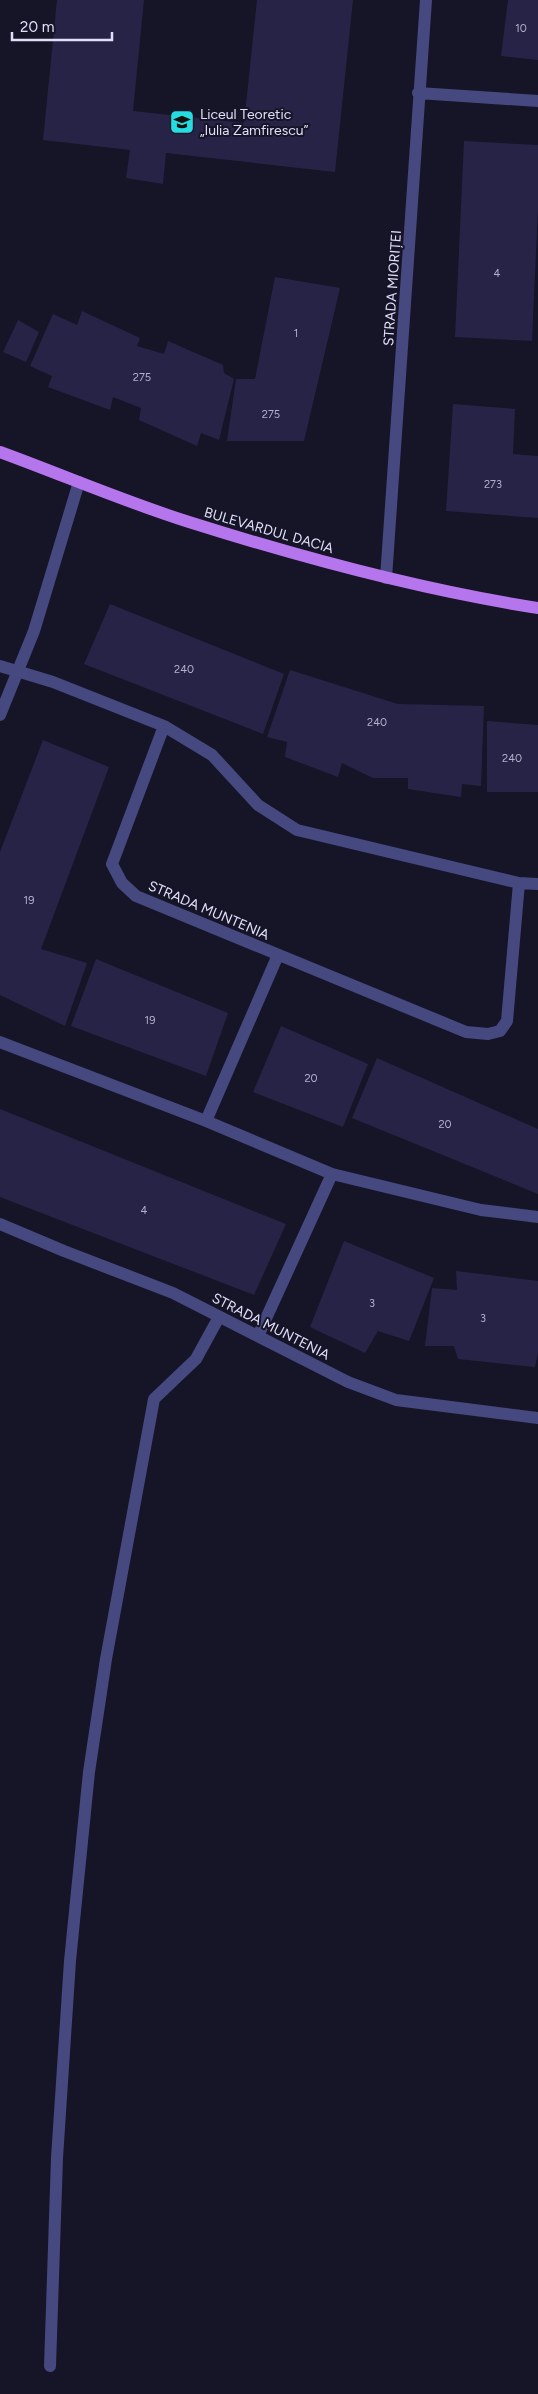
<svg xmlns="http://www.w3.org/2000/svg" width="538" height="2394" viewBox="0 0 538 2394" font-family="Figtree,sans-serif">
<rect width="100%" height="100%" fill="#161427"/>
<path fill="#272346" d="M 57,0 L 144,0 L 133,111 L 244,123 L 257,0 L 353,0 L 335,172 L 166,153 L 163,184 L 126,178 L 130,150 L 43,140 Z
M 508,0 L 538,0 L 538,60 L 501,56 Z
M 464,141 L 538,145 L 538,208 L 532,341 L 455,337 Z
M 275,277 L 340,288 L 304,441 L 227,441 L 236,379 L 255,379 Z
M 82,311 L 140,338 L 137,346 L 164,354 L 168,341 L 223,365 L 224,373 L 234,379 L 219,440 L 201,433 L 197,446 L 139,420 L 141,408 L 113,397 L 110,410 L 48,387 L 52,376 L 30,366 L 53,314 L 77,325 Z
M 18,320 L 39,332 L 26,362 L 3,352 Z
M 453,404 L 515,409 L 513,454 L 538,456 L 538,518 L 446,511 Z
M 110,604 L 284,674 L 263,734 L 84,664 Z
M 290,670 L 398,704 L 484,706 L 481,786 L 462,784 L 461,797 L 408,789 L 408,778 L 373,778 L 342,763 L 338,777 L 285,757 L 287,742 L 267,737 Z
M 487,721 L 538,725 L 538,792 L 487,792 Z
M 43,740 L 109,767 L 41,949 L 87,963 L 65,1026 L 0,995 L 0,852 Z
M 96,959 L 228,1013 L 206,1076 L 71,1026 Z
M 281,1026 L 368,1064 L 343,1127 L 253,1092 Z
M 377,1058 L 538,1129 L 538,1194 L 352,1118 Z
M 0,1109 L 286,1224 L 254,1295 L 0,1197 Z
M 344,1241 L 434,1278 L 409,1341 L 378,1331 L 365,1353 L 310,1327 Z
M 456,1271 L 538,1281 L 538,1353 L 535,1367 L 458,1359 L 454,1346 L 425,1346 L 432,1288 L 457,1290 Z"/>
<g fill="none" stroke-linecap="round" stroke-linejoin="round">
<path stroke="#464880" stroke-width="12" d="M 418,93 L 538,101
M 386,578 L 426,0
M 0,666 L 53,682 L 164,726 L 212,755 L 258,805 L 297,830 L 519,883 L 538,884
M 0,715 L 34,631 L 79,482
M 164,726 L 112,864 L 122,883 L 136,896 L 466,1032 L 488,1034 L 500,1031 L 507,1021 L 519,883
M 0,1042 L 206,1121 L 332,1174 L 481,1210 L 538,1217
M 206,1121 L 278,955
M 0,1224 L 64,1251 L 173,1293 L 348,1382 L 396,1400 L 538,1418
M 258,1336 L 332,1174
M 50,2366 L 57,2158 L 70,1961 L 89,1772 L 106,1659 L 154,1399 L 196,1359 L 219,1317"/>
<path stroke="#b575ec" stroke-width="12" d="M 0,452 C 63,475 125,502 189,522 C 303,558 420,590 538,608"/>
</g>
<defs>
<symbol id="school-square" viewBox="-11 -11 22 22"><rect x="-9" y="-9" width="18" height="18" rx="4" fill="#25dde0" stroke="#161427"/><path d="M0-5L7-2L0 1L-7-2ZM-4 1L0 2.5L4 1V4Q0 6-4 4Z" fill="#111"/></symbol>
</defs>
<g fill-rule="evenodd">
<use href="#school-square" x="168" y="108" width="28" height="28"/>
</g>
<g text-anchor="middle" stroke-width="4" stroke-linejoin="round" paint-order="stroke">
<g font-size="11" fill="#b2b0cd">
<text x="521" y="32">10</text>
<text x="497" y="277">4</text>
<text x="296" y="337">1</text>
<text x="142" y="381">275</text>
<text x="271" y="418">275</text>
<text x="493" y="488">273</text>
<text x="184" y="673">240</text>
<text x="377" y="726">240</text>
<text x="512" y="762">240</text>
<text x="29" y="904">19</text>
<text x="150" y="1024">19</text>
<text x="311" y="1082">20</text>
<text x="445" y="1128">20</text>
<text x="144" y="1214">4</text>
<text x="372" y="1307">3</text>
<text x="483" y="1322">3</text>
</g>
<g font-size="14" fill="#e0dffa" stroke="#161427" text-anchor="start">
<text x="200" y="119">Liceul Teoretic<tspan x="200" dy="16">„Iulia Zamfirescu”</tspan></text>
</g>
<g font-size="14" fill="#e0dffa" stroke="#161427">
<text transform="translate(392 288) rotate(-86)" y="5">STRADA MIORIȚEI</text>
<text transform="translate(269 530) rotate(16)" y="5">BULEVARDUL DACIA</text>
<text transform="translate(209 910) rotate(23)" y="5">STRADA MUNTENIA</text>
<text transform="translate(271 1326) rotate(27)" y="5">STRADA MUNTENIA</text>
</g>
</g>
<path d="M12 32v8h100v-8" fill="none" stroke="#e0dffa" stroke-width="2.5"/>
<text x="20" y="32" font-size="15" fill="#e0dffa" stroke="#161427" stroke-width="4" paint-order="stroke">20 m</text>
</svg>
